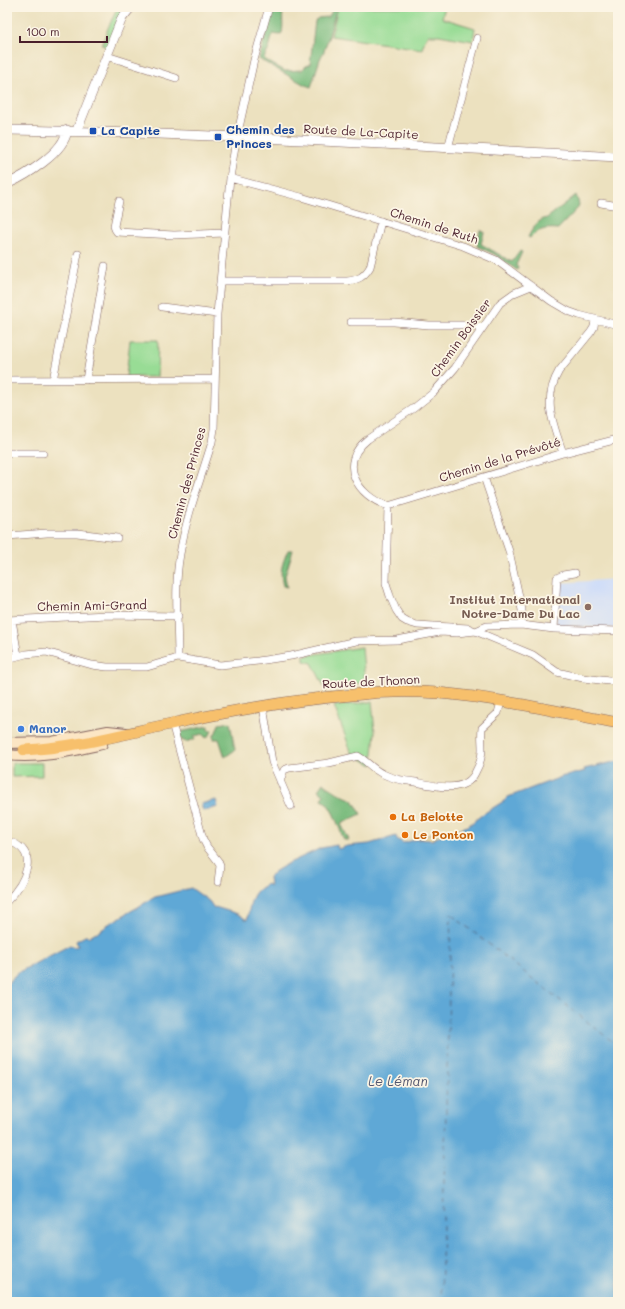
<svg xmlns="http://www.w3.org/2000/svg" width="625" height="1309" viewBox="0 0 625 1309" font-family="Mali,sans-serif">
<rect width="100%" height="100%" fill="#fcf5e5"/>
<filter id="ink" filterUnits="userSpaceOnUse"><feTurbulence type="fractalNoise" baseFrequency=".025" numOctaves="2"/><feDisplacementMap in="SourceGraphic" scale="8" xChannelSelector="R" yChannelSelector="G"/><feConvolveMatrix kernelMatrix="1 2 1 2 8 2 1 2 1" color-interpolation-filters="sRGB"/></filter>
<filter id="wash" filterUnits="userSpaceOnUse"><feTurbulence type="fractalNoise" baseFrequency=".012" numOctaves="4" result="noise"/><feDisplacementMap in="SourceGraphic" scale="16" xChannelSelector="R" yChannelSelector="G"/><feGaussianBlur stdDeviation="0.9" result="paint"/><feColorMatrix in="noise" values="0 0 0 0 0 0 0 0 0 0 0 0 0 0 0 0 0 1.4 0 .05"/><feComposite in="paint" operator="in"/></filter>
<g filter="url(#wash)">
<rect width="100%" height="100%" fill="#ece1bf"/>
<path fill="#ccdbf9" d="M 618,579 L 618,628 L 556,626 L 559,583 Z"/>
<path fill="#98dc95" stroke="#717e60" d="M 118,7 L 126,7 L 107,47 L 102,45 L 108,28 Z
M 338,7 L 445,7 L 442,18 L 475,28 L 473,41 L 439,35 L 428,35 L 425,40 L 422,49 L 331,36 Z
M 130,340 L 158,340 L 157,377 L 126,377 Z
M 362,647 L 365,683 L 349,684 L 325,688 L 312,663 L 304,661 L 304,656 Z
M 372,702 L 375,732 L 372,765 L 352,754 L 334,706 Z
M 12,763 L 42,763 L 42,776 L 12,777 Z"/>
<path fill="#7abc7e" stroke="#626e54" d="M 273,7 L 284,7 C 281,17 284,23 282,33 L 279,35 L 273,34 L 272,36 L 269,49 L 264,58 L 265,60 L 285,71 L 302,70 L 306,66 L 310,64 L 315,21 L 318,18 L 328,17 L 331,13 L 333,7 L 337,7 L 329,36 L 324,51 L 320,59 L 311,87 L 305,85 L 259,59 Z
M 576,195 L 579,204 L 578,208 L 558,229 C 546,228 538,229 530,238 L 528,237 C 533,228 537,220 547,218 Z
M 480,230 L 484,232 L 481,244 L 512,262 L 520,251 L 522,252 L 516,265 L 518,268 L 517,270 L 494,254 L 477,246 Z
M 288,550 L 293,550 L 285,576 L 287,587 L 283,586 C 279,571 282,564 288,550 Z
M 230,722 L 235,750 L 225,757 L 219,739 L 214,739 L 214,735 L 216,732 L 219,724 Z
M 208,726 L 208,730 L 212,730 L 210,735 L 206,738 L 203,734 L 194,736 L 195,739 L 186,742 L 180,739 L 179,735 L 180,732 Z
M 323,783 C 333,790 342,796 353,800 L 361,814 L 341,824 L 349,840 L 344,840 C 339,829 333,805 322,800 L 324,795 L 318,790 Z"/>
<path fill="#eeda9e" stroke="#9c7c64" d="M 436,832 L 445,833 L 432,840 L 418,839 Z"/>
<path fill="#5ea8d6" stroke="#546480" d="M 618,761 L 618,1302 L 7,1302 L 7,984 L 17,973 L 70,945 L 74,947 L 78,946 L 76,941 L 87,935 L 88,937 L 96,932 L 97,933 L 107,926 L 107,925 L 155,897 L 191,888 L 209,901 L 214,908 L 215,907 L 238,914 L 247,920 C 251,903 250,891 268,884 L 269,886 L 270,885 L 269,877 L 274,872 L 287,864 L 321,848 L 337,845 L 338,849 L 347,846 L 369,844 L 396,836 L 397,839 L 403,843 L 418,839 L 432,840 L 445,833 L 468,826 L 483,814 L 504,801 L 508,797 L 564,776 L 566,776 L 585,771 L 584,769 Z
M 216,800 L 218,807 L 203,811 L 201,804 Z"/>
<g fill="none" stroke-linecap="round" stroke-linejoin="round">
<path stroke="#52566f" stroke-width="1" stroke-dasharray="5 4" stroke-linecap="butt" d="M 452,915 L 618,1046
M 441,1302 L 451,914"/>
</g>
</g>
<g filter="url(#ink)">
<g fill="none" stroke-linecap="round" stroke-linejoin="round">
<path stroke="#ccbaa1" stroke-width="11" stroke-dasharray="11 5.5" stroke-linecap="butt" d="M 7,749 L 24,750"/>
<defs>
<path id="minor" d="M 107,56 L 176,78
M 448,148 L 477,38
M 230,178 L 301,197 L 463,246 L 496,260 L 551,301 L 568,311 L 579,315 L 618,325
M 119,201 L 114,226 L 115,229 L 117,232 L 174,235 L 225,233
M 601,203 L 618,206
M 220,281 L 347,281 C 358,280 364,277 370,267 L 381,221
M 531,286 L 514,293 L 500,303 L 455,368 L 434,392 L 414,408 L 368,439 C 337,463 357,496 388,506 L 386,583 L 390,596 L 396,610 L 402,619 L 407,622 L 417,625 L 468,628 L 533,655 L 557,672 L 583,678 L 618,682
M 162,307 L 217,314
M 351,322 L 394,322 L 429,325 L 473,325 L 482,328
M 7,380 L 215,379
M 53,380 L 78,254
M 86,380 L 105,266
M 7,453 L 43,453
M 563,453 C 553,424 542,400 559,371 L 591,332 L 594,327 L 595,320
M 484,477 L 509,551 L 522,610 L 521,625
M 388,506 L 563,453 L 618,439
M 7,536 L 47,533 L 77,533 L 117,538
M 7,620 L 107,615 L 178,616
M 12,620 L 18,656
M 554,629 L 557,578 L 563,575 L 575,573
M 178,658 C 178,625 174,586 180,554 C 186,517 201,478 212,442 L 214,429 L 217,314 L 230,178 L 235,146 L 254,60 L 269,7
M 7,659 L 26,654 L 46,652 L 92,665 L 107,667 L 147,667 L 178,658 L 220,665 L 258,661 L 291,656 L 356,641 L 397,640 L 440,632 L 457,633 L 476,631 L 487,626 L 521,625 L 554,629 L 618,631
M 263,706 L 272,762 L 291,806
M 172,723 L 203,839 L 207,847 L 218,861 L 220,866 L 218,882
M 280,781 L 284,770 L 289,768 L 329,763 L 358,756 C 367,761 373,770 383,774 C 393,779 405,781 416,782 C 434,786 465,794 475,773 C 479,766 482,757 482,749 C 482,742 481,735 482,728 L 498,713 L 501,702
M 7,841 C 42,850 25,883 7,901"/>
<path id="tertiary" d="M 7,130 C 211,133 414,146 618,157
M 77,130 L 122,18 L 131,7
M 7,184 C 25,176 65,152 67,130"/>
<path id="secondary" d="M 7,743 L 52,742 L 108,731 L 126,733
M 7,755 C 39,759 71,751 102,744"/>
<path id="primary" d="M 24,750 C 74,748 122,734 170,724 C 230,711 291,700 352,695 C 375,692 398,691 421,692 C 487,695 553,711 618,723"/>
</defs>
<use href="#minor" stroke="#83635f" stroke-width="8"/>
<use href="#tertiary" stroke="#83635f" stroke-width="10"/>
<use href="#secondary" stroke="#83635f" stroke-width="12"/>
<use href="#primary" stroke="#83635f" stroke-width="12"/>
<use href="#minor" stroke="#fff" stroke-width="7"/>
<use href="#tertiary" stroke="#fff" stroke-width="9"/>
<use href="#secondary" stroke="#fce6c4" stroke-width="10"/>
<use href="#primary" stroke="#f7c06c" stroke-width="11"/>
</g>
</g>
<g fill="#1a4fb4" stroke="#fcf5e5" stroke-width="1.5">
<rect x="89" y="127" width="8" height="8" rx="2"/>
<rect x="214" y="133" width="8" height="8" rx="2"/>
</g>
<circle fill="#8d6e63" stroke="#fcf5e5" stroke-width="1.5" cx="588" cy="607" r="4"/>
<circle fill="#3f7fe0" stroke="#fcf5e5" stroke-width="1.5" cx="21" cy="729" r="4"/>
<g fill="#e8710a" stroke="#fcf5e5" stroke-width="1.5">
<circle cx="393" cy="817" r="4"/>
<circle cx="405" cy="835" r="4"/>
</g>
<g text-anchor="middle" stroke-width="3.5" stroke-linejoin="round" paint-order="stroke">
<g font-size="12" font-weight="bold" fill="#164399" stroke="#fcf5e5" text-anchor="start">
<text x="226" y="134">Chemin des<tspan x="226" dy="14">Princes</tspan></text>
<text x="101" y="135">La Capite</text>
</g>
<g font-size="12" fill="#4a1f2b" stroke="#fcf5e5">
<text transform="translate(361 132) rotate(3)" y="4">Route de La-Capite</text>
<text transform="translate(434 226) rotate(18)" y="4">Chemin de Ruth</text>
<text transform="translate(461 338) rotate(-54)" y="4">Chemin Boissier</text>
<text transform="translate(500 460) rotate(-17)" y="4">Chemin de la Prévôté</text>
<text transform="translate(187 483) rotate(-75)" y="4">Chemin des Princes</text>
<text transform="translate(92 606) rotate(-1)" y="4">Chemin Ami-Grand</text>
<text transform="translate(371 682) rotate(-3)" y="4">Route de Thonon</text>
</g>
<g font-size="12" font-weight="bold" fill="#785e54" stroke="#fcf5e5" text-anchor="end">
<text x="580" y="604">Institut International<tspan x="580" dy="14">Notre-Dame Du Lac</tspan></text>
</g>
<g font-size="12" font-weight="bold" fill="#366cbe" stroke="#fcf5e5" text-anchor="start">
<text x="29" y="733">Manor</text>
</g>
<g font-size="12" font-weight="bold" fill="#c56008" stroke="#fcf5e5" text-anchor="start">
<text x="401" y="821">La Belotte</text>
<text x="413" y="839">Le Ponton</text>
</g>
<g font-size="13" font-style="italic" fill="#52566f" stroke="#fcf5e5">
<text x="398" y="1086">Le Léman</text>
</g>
</g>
<rect width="625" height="1309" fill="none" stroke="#fcf5e5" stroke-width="24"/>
<path d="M20 36v6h87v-6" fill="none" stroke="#4a1f2b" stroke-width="2"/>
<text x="26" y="36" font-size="12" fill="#4a1f2b" stroke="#fcf5e5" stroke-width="3" paint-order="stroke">100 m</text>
</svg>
